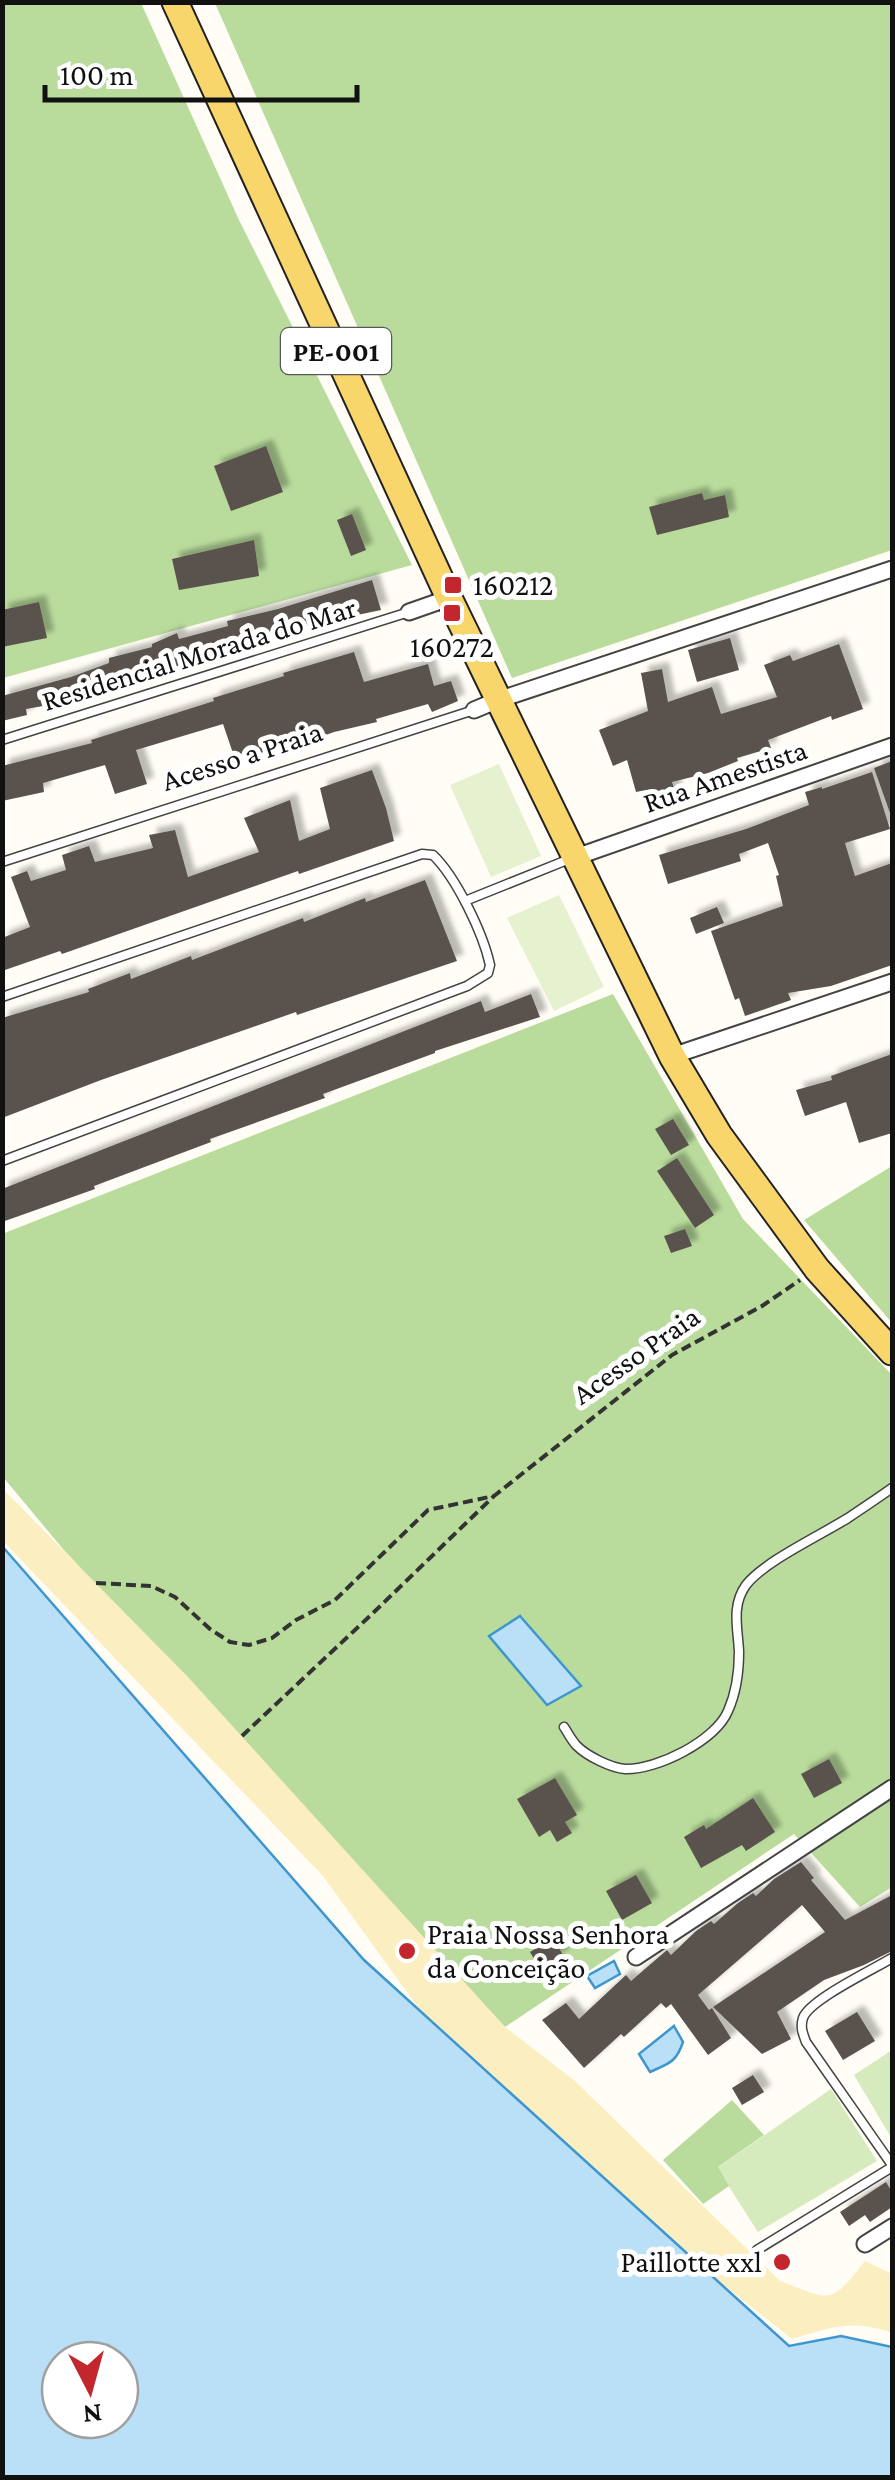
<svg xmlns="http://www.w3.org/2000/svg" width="895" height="2480" viewBox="0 0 895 2480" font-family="'Crimson Pro',serif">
<defs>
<filter id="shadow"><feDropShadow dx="7" dy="-7" stdDeviation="2.5" flood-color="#0004"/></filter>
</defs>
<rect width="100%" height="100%" fill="#fffdf5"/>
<path fill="#d5ebbd" d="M 892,2050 L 892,2139 L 854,2075 Z
M 831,2089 L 877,2161 L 758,2232 L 717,2168 Z"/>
<path fill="#b9dc9c" d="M 3,3 L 141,3 L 239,220 L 412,565 L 3,678 Z
M 215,3 L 892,3 L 892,550 L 512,678 Z
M 613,994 L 743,1219 L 892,1375 L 892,1887 L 860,1907 L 794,1834 L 505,2027 L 63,1549 L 3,1477 L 2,1234 Z
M 892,1166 L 892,1323 L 804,1220 Z
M 732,2100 L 764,2135 L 718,2167 L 729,2186 L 703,2204 L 663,2160 Z"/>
<path fill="#fbeec1" d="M 2,1488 L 188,1677 L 505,2027 L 575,2081 L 780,2281 C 832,2300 829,2307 865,2261 L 892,2274 L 892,2333 C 851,2319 833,2327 792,2339 L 580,2171 L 451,2053 L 323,1876 L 3,1541 Z"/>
<path fill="#e6f2cf" d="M 499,764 L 541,856 L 491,877 L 450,785 Z
M 559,895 L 604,987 L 554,1011 L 507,918 Z"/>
<path fill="#b9e0f7" stroke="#3f96cf" stroke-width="2.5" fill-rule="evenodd" d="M 2,1546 L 364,1960 L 789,2346 L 841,2336 L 892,2347 L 892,2477 L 3,2477 ZM 60,2360 L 120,2360 L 120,2420 L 60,2420 Z
M 520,1616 L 581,1686 L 547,1705 L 489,1636 Z
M 614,1961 L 620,1974 L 595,1988 L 587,1976 Z
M 674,2026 L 683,2042 C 676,2063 669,2063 650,2072 L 639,2054 Z"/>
<path fill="#5a524d" filter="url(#shadow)" d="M 266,446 L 283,492 L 231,511 L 214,466 Z
M 702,493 L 704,500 L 725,495 L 729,517 L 657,535 L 649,507 Z
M 352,514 L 366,550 L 351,556 L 337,520 Z
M 254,540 L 259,576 L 179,590 L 172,559 Z
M 372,580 L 381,610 L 300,627 L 301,630 L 262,637 L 264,642 L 223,646 L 226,655 L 156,671 L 104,686 L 105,688 L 65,695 L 66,702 L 26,709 L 27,715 L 2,721 L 2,696 L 71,677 L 109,663 L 109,658 L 152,647 L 152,644 L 177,633 L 179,639 L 228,626 L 227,621 L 278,609 Z
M 39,602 L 47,638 L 2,647 L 2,610 Z
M 730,638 L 739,670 L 697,682 L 688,650 Z
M 839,644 L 863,709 L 832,720 L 831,716 L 768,740 L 771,748 L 737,758 L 738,761 L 708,773 L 672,782 L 678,800 L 651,807 L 646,790 L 636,792 L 627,760 L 613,766 L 599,730 L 648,711 L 641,673 L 662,669 L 668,702 L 712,687 L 721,714 L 777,697 L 764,665 L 790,655 L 793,661 Z
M 354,652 L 364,682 L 428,664 L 434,686 L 451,681 L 458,701 L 432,712 L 428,704 L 376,719 L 377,722 L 334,732 L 290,748 L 289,745 L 256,754 L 258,758 L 237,765 L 223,724 L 136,750 L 147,784 L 115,794 L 105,765 L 43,783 L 44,792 L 2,801 L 2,766 L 92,743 L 91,740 L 214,701 L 213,698 L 284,676 L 283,673 Z
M 892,761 L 892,813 L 890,813 L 874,768 Z
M 372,770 L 386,808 L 394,841 L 299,874 L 298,871 L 62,954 L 60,951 L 2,971 L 2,938 L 30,927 L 11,877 L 27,871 L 31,881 L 66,870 L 62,855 L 89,846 L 95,862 L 153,848 L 149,835 L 175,830 L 188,877 L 259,852 L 244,818 L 290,800 L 299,841 L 330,829 L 320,788 Z
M 872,772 L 890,829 L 845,843 L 855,876 L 892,863 L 892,965 L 831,986 L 788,993 L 791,1000 L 745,1016 L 739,998 L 735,1000 L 711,931 L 783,906 L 776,876 L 779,875 L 768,843 L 739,854 L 741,861 L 668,884 L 659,855 L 746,829 L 809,805 L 805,792 L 822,787 L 822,789 Z
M 425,880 L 457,961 L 297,1015 L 296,1012 L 101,1080 L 2,1118 L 2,1018 L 89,992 L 88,989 L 130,973 L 131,979 L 191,956 L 192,960 L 303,918 L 304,922 L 365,898 L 366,902 Z
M 717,907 L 724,923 L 696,934 L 690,918 Z
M 531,994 L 540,1017 L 435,1051 L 435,1053 L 323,1094 L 325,1098 L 210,1139 L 211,1142 L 94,1186 L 95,1189 L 2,1222 L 2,1189 L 481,1001 L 485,1012 Z
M 892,1054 L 892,1133 L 859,1143 L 846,1102 L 805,1116 L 796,1090 L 832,1080 L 831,1076 Z
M 673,1119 L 689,1145 L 671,1155 L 655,1129 Z
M 677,1158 L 714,1215 L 695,1228 L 657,1171 Z
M 685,1229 L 692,1246 L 671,1253 L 664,1236 Z
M 829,1759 L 842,1783 L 814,1798 L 801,1774 Z
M 555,1778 L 577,1815 L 565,1822 L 572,1833 L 557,1842 L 550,1830 L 539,1837 L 517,1799 Z
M 753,1798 L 775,1832 L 746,1851 L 742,1845 L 701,1868 L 684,1837 L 704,1825 L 706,1829 Z
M 801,1862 L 814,1878 L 811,1880 L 845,1920 L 892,1895 L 892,1951 L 864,1965 L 824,1980 L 777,2012 L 791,2039 L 762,2054 L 713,2007 L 825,1932 L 802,1905 L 698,1995 L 709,2010 L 712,2008 L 731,2038 L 708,2055 L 671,2004 L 666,2008 L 661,2003 L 624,2037 L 621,2034 L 584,2068 L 542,2020 L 566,2003 L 579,2019 L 626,1975 L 631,1981 L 667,1950 L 671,1955 L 696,1931 L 711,1921 L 714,1924 L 738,1903 L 753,1893 L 756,1896 L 774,1879 Z
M 636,1875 L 652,1903 L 622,1920 L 606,1891 Z
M 553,1938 L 563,1955 L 540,1969 L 530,1952 Z
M 857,2012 L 875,2041 L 843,2060 L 825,2031 Z
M 753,2075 L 764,2092 L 742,2105 L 732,2088 Z
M 886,2182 L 892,2192 L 892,2207 L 870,2222 L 865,2215 L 849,2226 L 840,2212 Z"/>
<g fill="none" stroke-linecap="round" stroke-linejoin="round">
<defs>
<path id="lane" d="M 2,740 L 409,612
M 2,862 L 474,710
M 465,901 L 572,858
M 2,997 L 422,854 L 433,855 C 456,877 483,933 490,965 L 488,973 L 467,986 L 2,1161
M 564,1727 C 568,1733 572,1741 577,1746 C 587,1756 611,1768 625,1769 C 657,1770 715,1741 728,1711 C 736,1693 739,1672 739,1652 C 738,1628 731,1606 746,1585 C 765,1561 821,1535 848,1518 C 863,1508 878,1498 892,1488
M 892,1958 C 874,1969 809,2000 803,2018 C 800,2027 803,2034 806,2042 L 892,2165
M 757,2250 L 892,2167"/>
<path id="street" d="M 409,612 L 449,598
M 474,710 L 498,700 L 892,569
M 576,857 L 892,746
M 672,1056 L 892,982
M 636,1957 L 892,1788
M 865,2244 L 892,2227"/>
<path id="primary" d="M 175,2 L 449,598 L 672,1056 L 719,1135 L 817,1269 L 892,1352"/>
</defs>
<use href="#lane" stroke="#444" stroke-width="11"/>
<use href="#street" stroke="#444" stroke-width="19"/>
<use href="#primary" stroke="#222" stroke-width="29"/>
<path stroke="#333" stroke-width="4" stroke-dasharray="10 5" stroke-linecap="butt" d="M 96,1583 L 151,1586 L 175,1597 L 210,1629 L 230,1642 L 249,1645 L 272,1638 L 296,1620 L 335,1600 L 428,1510 L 494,1496 L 672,1355 L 762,1306 L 800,1280
M 242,1736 L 372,1614 L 494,1496"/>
<use href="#lane" stroke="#fff" stroke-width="8"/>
<use href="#street" stroke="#fff" stroke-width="15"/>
<use href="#primary" stroke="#f9d66b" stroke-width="25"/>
</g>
<g fill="#c4262e" stroke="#fff" stroke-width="4">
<rect x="443" y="575" width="20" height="20" rx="5"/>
<rect x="442" y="603" width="20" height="20" rx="5"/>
<circle cx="407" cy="1951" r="10"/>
<circle cx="782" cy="2262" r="10"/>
</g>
<g text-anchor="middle" stroke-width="10" stroke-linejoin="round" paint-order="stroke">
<rect fill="#fff" stroke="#585858" stroke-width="2.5" x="281" y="328" width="110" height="46" rx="8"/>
<g font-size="28" font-weight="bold" fill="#111">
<text x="336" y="361">PE-001</text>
</g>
<g font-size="30" fill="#111" stroke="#fff" text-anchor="start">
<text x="473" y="595">160212</text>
<text x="452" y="657" text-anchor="middle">160272</text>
<text x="427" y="1944">Praia Nossa Senhora<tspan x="427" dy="34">da Conceição</tspan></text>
<text x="762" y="2272" text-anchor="end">Paillotte xxl</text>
</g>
<g font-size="30" fill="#111" stroke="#fff">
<text transform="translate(199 654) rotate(-17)" y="10">Residencial Morada do Mar</text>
<text transform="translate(242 756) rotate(-18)" y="10">Acesso a Praia</text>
<text transform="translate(725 776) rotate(-19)" y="10">Rua Amestista</text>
<text transform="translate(636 1355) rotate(-35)" y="10">Acesso Praia</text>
</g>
</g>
<rect width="895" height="2480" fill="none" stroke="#111111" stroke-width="10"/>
<g transform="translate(90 2390) rotate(174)"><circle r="48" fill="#ffffff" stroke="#a0a0a0" stroke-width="2.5"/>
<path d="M0-8L18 38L0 25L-18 38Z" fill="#c4262e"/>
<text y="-15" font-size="28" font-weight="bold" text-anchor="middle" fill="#111111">N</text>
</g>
<path d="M45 85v15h312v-15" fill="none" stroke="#111111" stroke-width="5"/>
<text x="60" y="85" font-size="30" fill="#111111" stroke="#ffffff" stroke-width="8" paint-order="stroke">100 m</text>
</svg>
